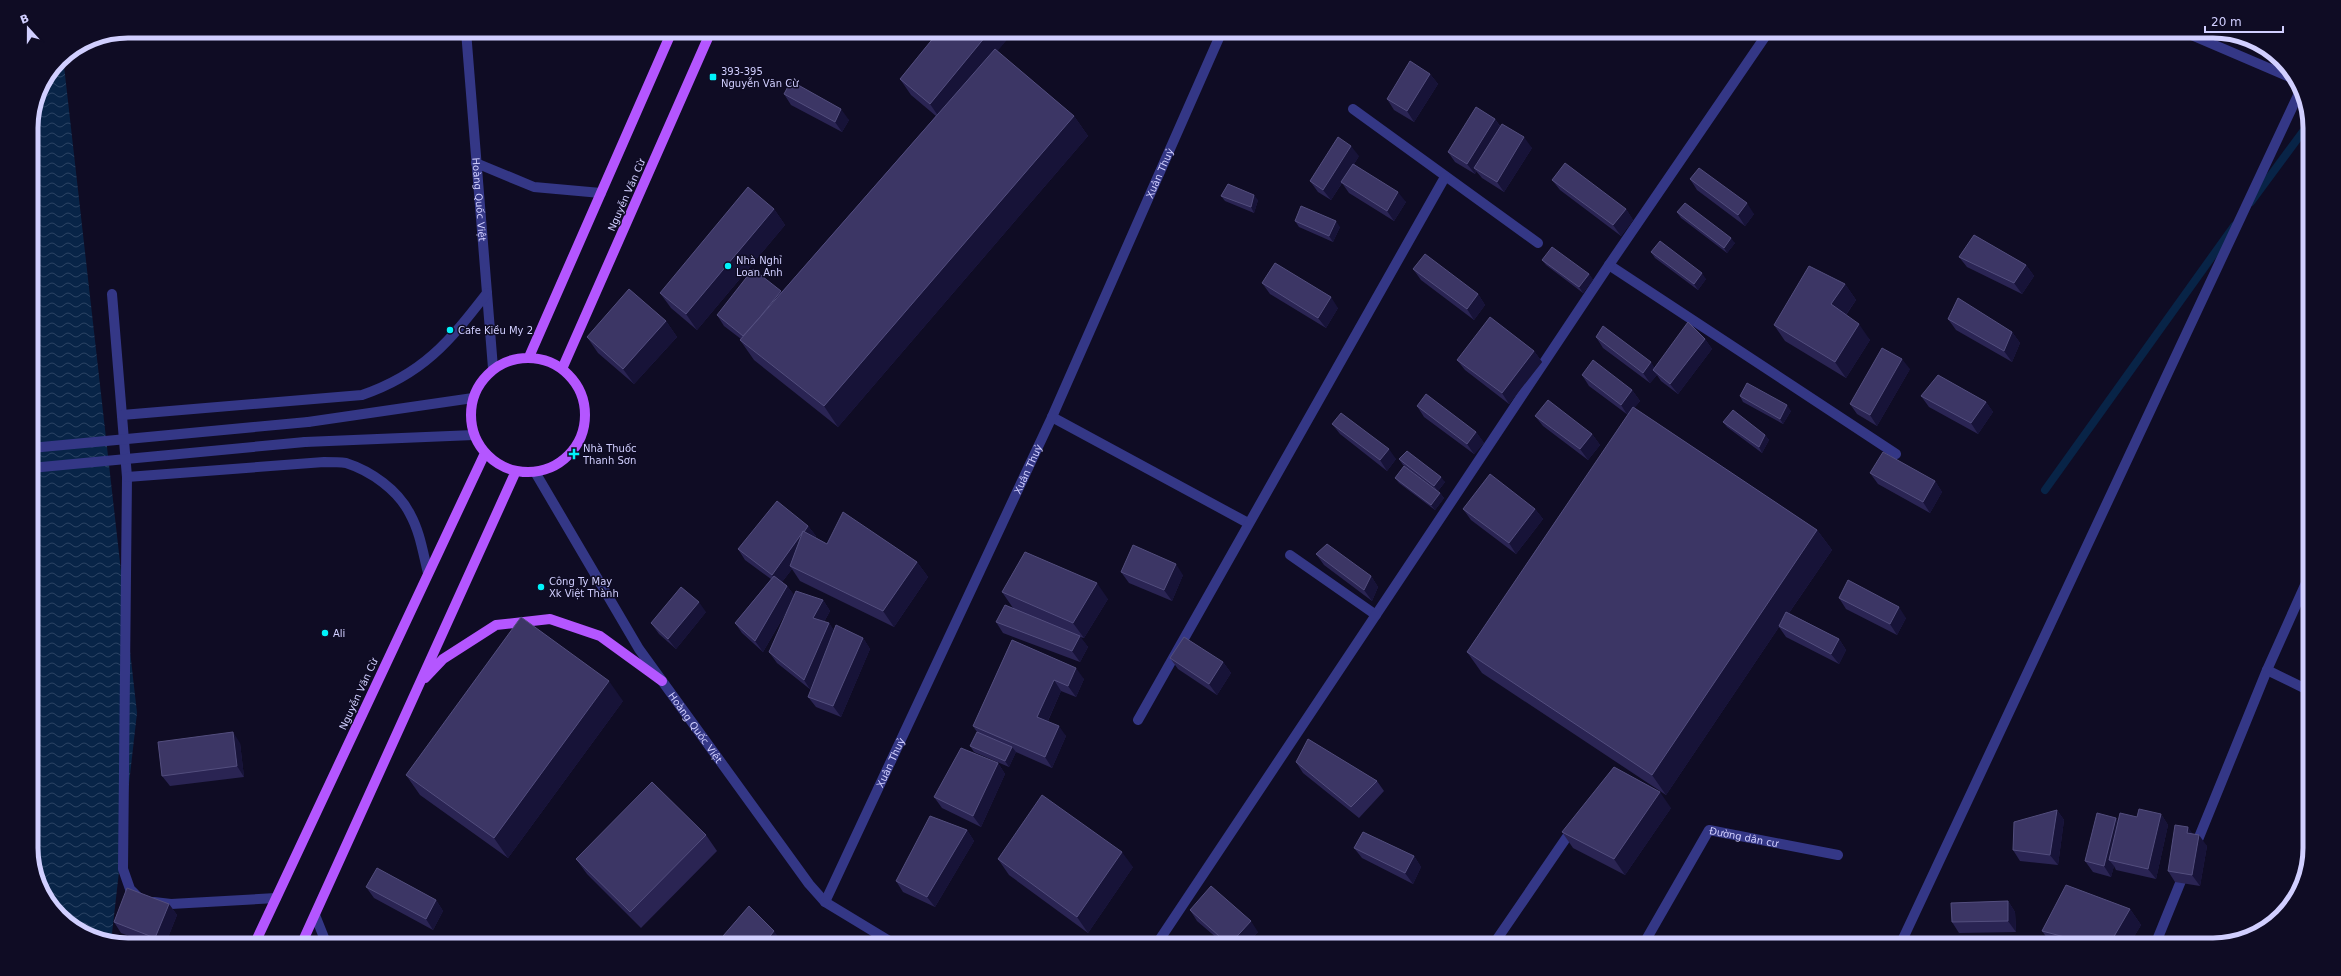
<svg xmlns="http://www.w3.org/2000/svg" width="2341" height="976" viewBox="0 0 2341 976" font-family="'DejaVu Sans',sans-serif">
<defs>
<pattern id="water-waves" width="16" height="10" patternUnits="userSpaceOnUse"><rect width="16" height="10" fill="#082447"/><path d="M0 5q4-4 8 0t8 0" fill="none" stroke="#2b4363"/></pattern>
</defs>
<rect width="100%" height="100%" fill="#0f0c24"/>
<path fill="url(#water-waves)" d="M 63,57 L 137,713 L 111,942 L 91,938 L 51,907 L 31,855 L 31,122 L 38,91 Z"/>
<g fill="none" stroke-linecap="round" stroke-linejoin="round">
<path stroke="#082447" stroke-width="8" d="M 2251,202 L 2310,122
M 2045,490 L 2234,226"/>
<g stroke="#343786" stroke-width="10">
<path id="s1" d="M 466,31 L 493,368"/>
<path d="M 2182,31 L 2294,79"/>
<path d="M 1353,109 L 1538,243"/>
<path d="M 476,163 L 534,187 L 601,193"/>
<path d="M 1609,265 L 1896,454"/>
<path d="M 112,294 L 127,477 L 123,869 L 130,889 L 139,898"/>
<path d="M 122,415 L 362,395 C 423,374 449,342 487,293"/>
<path d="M 1052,417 L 1248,523"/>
<path d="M 308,422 L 473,398"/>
<path d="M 305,442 L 474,435"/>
<path id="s2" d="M 535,472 L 639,649 L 809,884 L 825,902 L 896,945"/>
<path d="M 127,477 L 324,462 C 331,462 339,462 346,463 C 371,471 398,490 410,514 C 420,532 423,553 428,573"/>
<path d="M 1290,555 L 1376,615"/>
<path d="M 2267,670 L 2310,691"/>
<path d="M 1138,720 L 1445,177"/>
<path d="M 2195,847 L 2267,670 L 2310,574"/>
<path d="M 154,902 L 171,904 L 276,898"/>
<path id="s3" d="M 825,902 L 1052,417 L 1222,31"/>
<path d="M 315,915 L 327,945"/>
<path d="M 1156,945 L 1609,265 L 1769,31"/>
<path d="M 1493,945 L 1573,828"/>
<path id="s4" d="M 1643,945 L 1709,830 L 1838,855"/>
<path d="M 1900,945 L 2299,93"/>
<path d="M 2155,945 L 2185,871"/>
</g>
<path stroke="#b456ff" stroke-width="10" d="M 529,357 L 672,31
M471 415a57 57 0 1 1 114 0a57 57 0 1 1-114 0Z
M 562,369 L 711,31
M 425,678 L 443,659 L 496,625 L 550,619 L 600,636 L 662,681
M 254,945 L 485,453
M 301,945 L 516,471"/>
<path stroke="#343786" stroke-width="10" d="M 31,448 L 308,422
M 31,468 L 305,442"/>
</g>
<path fill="#2a2453" d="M 939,31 L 1014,31 L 997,51 L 1074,116 L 1088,136 L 838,427 L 754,360 L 740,340 L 741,339 L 724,326 L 717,315 L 781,291 L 781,293 L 936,116 L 911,95 L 900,79 Z
M 1430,74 L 1438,84 L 1414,122 L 1394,110 L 1387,99 Z
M 784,94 L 849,120 L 842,132 L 791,105 Z
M 1495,119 L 1500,126 L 1532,148 L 1504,192 L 1482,178 L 1476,171 L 1475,174 L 1455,162 L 1448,152 Z
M 1359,156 L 1354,164 L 1406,202 L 1394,221 L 1349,193 L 1342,183 L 1331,200 L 1318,192 L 1310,181 Z
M 1690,179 L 1754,214 L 1745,226 L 1697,190 Z
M 1552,180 L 1626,209 L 1633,220 L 1621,236 L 1560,190 Z
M 1221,196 L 1258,200 L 1254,213 L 1225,201 Z
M 774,209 L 785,225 L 697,330 L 671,308 L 660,293 Z
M 1677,212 L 1735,243 L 1727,253 L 1681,218 Z
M 1295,221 L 1340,227 L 1333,242 L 1299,227 Z
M 1651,252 L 1706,279 L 1698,290 L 1655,258 Z
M 1959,257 L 2026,265 L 2034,276 L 2022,294 L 1967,267 Z
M 1542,260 L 1589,274 L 1593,280 L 1583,293 L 1546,265 Z
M 1413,269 L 1478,294 L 1485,305 L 1474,320 L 1421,280 Z
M 1262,283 L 1338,308 L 1326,328 L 1270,294 Z
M 1845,284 L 1856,300 L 1846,315 L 1870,340 L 1846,378 L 1785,341 L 1774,325 Z
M 1948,319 L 2012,332 L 2020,343 L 2012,362 L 1956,330 Z
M 666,321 L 677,337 L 634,384 L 598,353 L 587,337 Z
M 1596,337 L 1655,368 L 1705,339 L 1712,349 L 1678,394 L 1661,381 L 1657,375 L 1650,383 L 1603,348 Z
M 1534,351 L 1542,362 L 1509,404 L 1465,370 L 1457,360 Z
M 1910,369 L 1877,426 L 1857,414 L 1850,404 Z
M 1582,375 L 1632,390 L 1640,401 L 1634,408 L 1817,530 L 1832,550 L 1789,613 L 1839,639 L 1846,650 L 1839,664 L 1786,637 L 1779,627 L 1666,795 L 1482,673 L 1467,652 L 1628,415 L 1589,386 Z
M 1740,396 L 1791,411 L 1783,424 L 1743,402 Z
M 1921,396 L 1986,402 L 1993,412 L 1978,434 L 1929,407 Z
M 1417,406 L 1476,432 L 1484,443 L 1474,454 L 1424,417 Z
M 1535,416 L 1592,434 L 1600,445 L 1588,460 L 1543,426 Z
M 1723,422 L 1765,435 L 1769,440 L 1762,453 L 1727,427 Z
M 1332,424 L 1396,459 L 1387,471 L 1340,434 Z
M 1399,459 L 1445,482 L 1438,491 L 1403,465 Z
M 1870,473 L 1935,481 L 1942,492 L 1930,513 L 1878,484 Z
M 1395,478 L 1440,493 L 1444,498 L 1435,510 L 1399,483 Z
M 1463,509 L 1535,509 L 1543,519 L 1516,554 L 1471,520 Z
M 808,526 L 816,536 L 815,537 L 827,544 L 917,562 L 928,577 L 894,627 L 800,581 L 792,569 L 782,582 L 787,586 L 794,595 L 823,600 L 830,611 L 824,622 L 829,623 L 834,631 L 863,638 L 870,649 L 841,717 L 816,707 L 808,697 L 811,690 L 777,663 L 769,652 L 789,607 L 763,652 L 742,633 L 735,623 L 771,579 L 745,560 L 738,549 Z
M 1316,554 L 1371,576 L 1378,587 L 1372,601 L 1324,565 Z
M 1121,572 L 1183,575 L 1172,601 L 1129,583 Z
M 1002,592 L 1108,599 L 1084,638 L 1080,637 L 1088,647 L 1080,662 L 1003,633 L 996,622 L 1013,608 Z
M 1839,598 L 1906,618 L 1897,635 L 1846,609 Z
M 706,612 L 676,649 L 659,634 L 651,623 Z
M 1012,640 L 1084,679 L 1076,697 L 1061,691 L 1048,721 L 1066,736 L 1052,768 L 1016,752 L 1009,767 L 974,752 L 970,746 L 977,732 L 973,726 Z
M 1170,658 L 1223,662 L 1231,673 L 1217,695 L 1178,669 Z
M 623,701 L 508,858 L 420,795 L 406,775 Z
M 240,743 L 244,777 L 170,786 L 162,776 Z
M 1296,762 L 1377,781 L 1384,791 L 1359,818 L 1303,773 Z
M 998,763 L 1005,774 L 981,827 L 942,808 L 934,797 Z
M 1671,808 L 1625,875 L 1573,848 L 1562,832 Z
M 2057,810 L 2064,820 L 2058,865 L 2020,861 L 2013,850 Z
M 2161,814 L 2168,825 L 2156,879 L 2116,870 L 2114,866 L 2111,877 L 2093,872 L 2085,861 L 2116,818 L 2118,821 L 2137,817 Z
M 967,830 L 974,841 L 935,907 L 903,892 L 896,881 Z
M 2193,834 L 2207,846 L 2200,886 L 2175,882 L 2168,871 Z
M 706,835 L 717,851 L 641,928 L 587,874 L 576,859 Z
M 1354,848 L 1414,856 L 1421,867 L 1413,884 L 1362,858 Z
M 998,859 L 1133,867 L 1088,933 L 1009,875 Z
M 366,887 L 436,900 L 443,911 L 433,930 L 374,898 Z
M 2008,901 L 2015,912 L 2016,932 L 1959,933 L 1952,922 Z
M 169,904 L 177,915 L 165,945 L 152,945 L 121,933 L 114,922 Z
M 2130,909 L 2141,925 L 2129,945 L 2052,945 L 2042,931 Z
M 1190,910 L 1258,932 L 1246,945 L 1225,945 L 1197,921 Z"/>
<path fill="#171338" d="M 990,31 L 1014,31 L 941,120 L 930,104 Z
M 1430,74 L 1438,84 L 1414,122 L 1407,111 Z
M 841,109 L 849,120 L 842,132 L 835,122 Z
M 1074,116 L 1088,136 L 838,427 L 824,406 Z
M 1495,119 L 1502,130 L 1474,168 L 1476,171 L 1475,174 L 1467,164 Z
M 1524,137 L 1532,148 L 1504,192 L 1497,182 Z
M 1351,146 L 1359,156 L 1331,200 L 1323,190 Z
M 1398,192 L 1406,202 L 1394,221 L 1387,211 Z
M 1254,195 L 1258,200 L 1254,213 L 1251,207 Z
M 1747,203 L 1754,214 L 1745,226 L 1738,215 Z
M 774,209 L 785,225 L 697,330 L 686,314 Z
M 1626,209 L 1633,220 L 1621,236 L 1613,225 Z
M 1336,221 L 1340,227 L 1333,242 L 1329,236 Z
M 1731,238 L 1735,243 L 1727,253 L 1724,248 Z
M 2026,265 L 2034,276 L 2022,294 L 2014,283 Z
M 1702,273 L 1706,279 L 1698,290 L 1694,284 Z
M 1589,274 L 1593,280 L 1583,293 L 1579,287 Z
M 1845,284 L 1856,300 L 1842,320 L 1831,304 Z
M 781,291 L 788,302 L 744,337 Z
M 1478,294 L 1485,305 L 1474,320 L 1467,309 Z
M 1331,297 L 1338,308 L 1326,328 L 1318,318 Z
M 666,321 L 677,337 L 634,384 L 623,369 Z
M 1859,324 L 1870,340 L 1846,378 L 1835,362 Z
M 2012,332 L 2020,343 L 2012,362 L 2004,351 Z
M 1705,339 L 1712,349 L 1678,394 L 1670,384 Z
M 1534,351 L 1542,362 L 1509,404 L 1502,393 Z
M 1902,359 L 1910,369 L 1877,426 L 1870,415 Z
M 1651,362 L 1658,373 L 1653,370 L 1657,375 L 1650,383 L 1643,373 Z
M 1632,390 L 1640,401 L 1628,416 L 1621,405 Z
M 1986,402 L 1993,412 L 1978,434 L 1971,423 Z
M 1787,405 L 1791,411 L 1783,424 L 1780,419 Z
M 1476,432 L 1484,443 L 1474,454 L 1467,444 Z
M 1592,434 L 1600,445 L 1588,460 L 1580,449 Z
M 1765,435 L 1769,440 L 1762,453 L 1759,447 Z
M 1389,449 L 1396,459 L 1387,471 L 1380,460 Z
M 1441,477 L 1445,482 L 1438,491 L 1434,486 Z
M 1935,481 L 1942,492 L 1930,513 L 1923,502 Z
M 1440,493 L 1444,498 L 1435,510 L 1431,505 Z
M 1535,509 L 1543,519 L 1516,554 L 1509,543 Z
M 808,526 L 816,536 L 793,567 L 790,566 L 792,569 L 779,586 L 772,575 Z
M 1817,530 L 1832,550 L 1780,626 L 1779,626 L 1779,627 L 1666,795 L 1652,775 Z
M 917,562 L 928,577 L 894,627 L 883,611 Z
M 1176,564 L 1183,575 L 1172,601 L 1164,590 Z
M 1371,576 L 1378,587 L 1372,601 L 1364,590 Z
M 1097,583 L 1108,599 L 1084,638 L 1073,623 Z
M 787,586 L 795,596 L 763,652 L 755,641 Z
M 823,600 L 830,611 L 820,629 L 813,618 Z
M 699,602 L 706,612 L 676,649 L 668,639 Z
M 1899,607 L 1906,618 L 1897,635 L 1890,624 Z
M 829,623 L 836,634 L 811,691 L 804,680 Z
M 1080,636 L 1088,647 L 1080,662 L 1072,651 Z
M 863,638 L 870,649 L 841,717 L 833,706 Z
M 1839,639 L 1846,650 L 1839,664 L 1831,654 Z
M 1223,662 L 1231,673 L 1217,695 L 1209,684 Z
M 1076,668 L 1084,679 L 1076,697 L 1068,686 Z
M 1054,680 L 1061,691 L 1045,727 L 1037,717 Z
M 609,681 L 623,701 L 508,858 L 494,838 Z
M 1059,726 L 1066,736 L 1052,768 L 1045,757 Z
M 233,732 L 240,743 L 244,777 L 237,766 Z
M 1012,747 L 1016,752 L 1009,767 L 1005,761 Z
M 998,763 L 1005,774 L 981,827 L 973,816 Z
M 1660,792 L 1671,808 L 1625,875 L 1614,859 Z
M 2057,810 L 2064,820 L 2058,865 L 2050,855 Z
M 2161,814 L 2168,825 L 2156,879 L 2148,869 Z
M 2116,818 L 2123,828 L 2109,860 L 2114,866 L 2111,877 L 2104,866 Z
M 2188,827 L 2195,837 L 2187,833 Z
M 967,830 L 974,841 L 935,907 L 927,897 Z
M 2199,835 L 2207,846 L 2200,886 L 2192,875 Z
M 1122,852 L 1133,867 L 1088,933 L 1077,917 Z
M 1414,856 L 1421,867 L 1413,884 L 1405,873 Z
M 436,900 L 443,911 L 433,930 L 426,919 Z
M 2008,901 L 2015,912 L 2016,932 L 2008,921 Z
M 169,904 L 177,915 L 165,945 L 160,945 L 155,938 Z
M 2130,909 L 2141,925 L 2129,945 L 2109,945 Z
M 1251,921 L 1258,932 L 1246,945 L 1229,945 Z
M 774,931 L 782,942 L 779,945 L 763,945 Z"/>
<path fill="#3c3665" stroke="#534e7e" d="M 939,31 L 990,31 L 930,104 L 900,79 Z
M 995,49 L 1074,116 L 824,406 L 740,340 Z
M 1410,61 L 1430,74 L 1407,111 L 1387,99 Z
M 791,81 L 841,109 L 835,122 L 784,94 Z
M 1476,107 L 1495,119 L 1467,164 L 1448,152 Z
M 1502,124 L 1524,137 L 1497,182 L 1474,168 Z
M 1338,137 L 1351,146 L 1323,190 L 1310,181 Z
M 1565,163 L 1626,209 L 1613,225 L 1552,180 Z
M 1353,164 L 1398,192 L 1387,211 L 1341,182 Z
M 1699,168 L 1747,203 L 1738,215 L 1690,179 Z
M 1228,184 L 1254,195 L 1251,207 L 1221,196 Z
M 748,187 L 774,209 L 686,314 L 660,293 Z
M 1685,203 L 1731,238 L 1724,248 L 1677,212 Z
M 1301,206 L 1336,221 L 1329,236 L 1295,221 Z
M 1974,235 L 2026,265 L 2014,283 L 1959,257 Z
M 1660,241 L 1702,273 L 1694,284 L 1651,252 Z
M 1552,247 L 1589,274 L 1579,287 L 1542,260 Z
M 1425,254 L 1478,294 L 1467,309 L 1413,269 Z
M 1275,263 L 1331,297 L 1318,318 L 1262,283 Z
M 1809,266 L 1845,284 L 1831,304 L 1859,324 L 1835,362 L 1774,325 Z
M 753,269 L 781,291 L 760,317 L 743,336 L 717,315 Z
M 629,289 L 666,321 L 623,369 L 587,337 Z
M 1958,298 L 2012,332 L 2004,351 L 1948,319 Z
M 1490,317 L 1534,351 L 1502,393 L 1457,360 Z
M 1688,322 L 1705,339 L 1670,384 L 1653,370 Z
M 1603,326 L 1651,362 L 1643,373 L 1596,337 Z
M 1882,348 L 1902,359 L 1870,415 L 1850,404 Z
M 1593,360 L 1632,390 L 1621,405 L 1582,375 Z
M 1938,375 L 1986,402 L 1971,423 L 1921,396 Z
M 1747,383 L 1787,405 L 1780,419 L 1740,396 Z
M 1426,394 L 1476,432 L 1467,444 L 1417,406 Z
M 1548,400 L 1592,434 L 1580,449 L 1535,416 Z
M 1633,407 L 1817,530 L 1652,775 L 1467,652 Z
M 1733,410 L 1765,435 L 1759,447 L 1723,422 Z
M 1341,413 L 1389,449 L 1380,460 L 1332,424 Z
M 1407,451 L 1441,477 L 1434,486 L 1399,459 Z
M 1883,452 L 1935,481 L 1923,502 L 1870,473 Z
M 1404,466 L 1440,493 L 1431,505 L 1395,478 Z
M 1490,474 L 1535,509 L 1509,543 L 1463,509 Z
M 777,501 L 808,526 L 804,532 L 803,531 L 802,533 L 772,575 L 738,549 Z
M 843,512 L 917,562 L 883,611 L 790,566 L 803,531 L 827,544 Z
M 1327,544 L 1371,576 L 1364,590 L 1316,554 Z
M 1133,545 L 1176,564 L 1164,590 L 1121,572 Z
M 1025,552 L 1097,583 L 1073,623 L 1002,592 Z
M 774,576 L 787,586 L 755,641 L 735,623 Z
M 1848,580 L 1899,607 L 1890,624 L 1839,598 Z
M 681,587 L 699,602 L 668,639 L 651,623 Z
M 796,591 L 823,600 L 813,618 L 829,623 L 804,680 L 769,652 Z
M 1005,605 L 1080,636 L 1072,651 L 996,622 Z
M 1786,612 L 1839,639 L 1831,654 L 1779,626 Z
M 521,617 L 609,681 L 494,838 L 406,775 Z
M 836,625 L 863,638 L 833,706 L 808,697 Z
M 1184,637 L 1223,662 L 1209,684 L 1170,658 Z
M 1012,640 L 1076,668 L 1068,686 L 1054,680 L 1037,717 L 1059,726 L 1045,757 L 973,726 Z
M 233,732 L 237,766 L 162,776 L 158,742 Z
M 977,732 L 1012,747 L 1005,761 L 970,746 Z
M 1308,739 L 1377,781 L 1351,807 L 1296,762 Z
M 961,748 L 998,763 L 973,816 L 934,797 Z
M 1614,767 L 1660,792 L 1614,859 L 1562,832 Z
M 652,782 L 706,835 L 630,912 L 576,859 Z
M 1042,795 L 1122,852 L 1077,917 L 998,859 Z
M 2139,809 L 2161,814 L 2148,869 L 2109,860 L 2120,813 L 2137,817 Z
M 2057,810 L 2050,855 L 2013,850 L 2014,822 Z
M 2097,813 L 2116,818 L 2104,866 L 2085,861 Z
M 930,816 L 967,830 L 927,897 L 896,881 Z
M 2175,825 L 2188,827 L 2187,833 L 2199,835 L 2192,875 L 2168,871 Z
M 1363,832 L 1414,856 L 1405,873 L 1354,848 Z
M 377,868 L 436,900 L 426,919 L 366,887 Z
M 2066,885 L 2130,909 L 2109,945 L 2095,945 L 2042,931 Z
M 1211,886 L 1251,921 L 1229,945 L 1190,910 Z
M 127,888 L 169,904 L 155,938 L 114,922 Z
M 2008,901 L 2008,921 L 1952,922 L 1951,903 Z
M 749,906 L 774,931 L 763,945 L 719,945 L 717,943 Z"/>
<g fill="#00f3fa" stroke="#0f0c24" stroke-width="1.5">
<rect x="709" y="73" width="8" height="8" rx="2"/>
<circle cx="728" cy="266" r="4"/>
<circle cx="450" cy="330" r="4"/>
<path d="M572 448h4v4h4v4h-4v4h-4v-4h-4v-4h4z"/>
<circle cx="541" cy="587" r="4"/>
<circle cx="325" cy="633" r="4"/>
</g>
<g text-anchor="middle" stroke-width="3" stroke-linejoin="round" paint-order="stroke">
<g font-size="10" fill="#d1cfff" stroke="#0f0c24" text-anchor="start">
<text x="721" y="75">393-395<tspan x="721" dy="12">Nguyễn Văn Cừ</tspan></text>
<text x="736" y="264">Nhà Nghỉ<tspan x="736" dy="12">Loan Anh</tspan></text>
<text x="458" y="334">Cafe Kiều My 2</text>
<text x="583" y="452">Nhà Thuốc<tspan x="583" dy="12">Thanh Sơn</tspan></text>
<text x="549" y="585">Công Ty May<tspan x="549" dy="12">Xk Việt Thành</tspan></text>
<text x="333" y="637">Ali</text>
</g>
<g font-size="10" fill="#d1cfff" stroke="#0f0c24">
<text dy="4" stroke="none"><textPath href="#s3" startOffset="802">Xuân Thuỷ</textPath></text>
<text transform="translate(626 195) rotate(-66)" y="4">Nguyễn Văn Cừ</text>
<text dy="4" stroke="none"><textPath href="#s1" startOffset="169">Hoàng Quốc Việt</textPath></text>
<text dy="4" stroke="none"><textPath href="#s3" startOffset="478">Xuân Thuỷ</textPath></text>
<text transform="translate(358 694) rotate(-65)" y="4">Nguyễn Văn Cừ</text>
<text dy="4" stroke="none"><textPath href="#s2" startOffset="302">Hoàng Quốc Việt</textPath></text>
<text dy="4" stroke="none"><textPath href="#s3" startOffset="154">Xuân Thuỷ</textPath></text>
<text dy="4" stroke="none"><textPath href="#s4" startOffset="168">Đường dân cư</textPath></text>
</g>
</g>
<path d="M0 0H2341V976H0ZM128 38H2213A90 90 0 0 1 2303 128V848A90 90 0 0 1 2213 938H128A90 90 0 0 1 38 848V128A90 90 0 0 1 128 38Z" fill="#0f0c24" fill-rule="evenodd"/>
<path fill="none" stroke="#d1cfff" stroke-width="5" d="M128 38H2213A90 90 0 0 1 2303 128V848A90 90 0 0 1 2213 938H128A90 90 0 0 1 38 848V128A90 90 0 0 1 128 38Z"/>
<g transform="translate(28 28) rotate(339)" stroke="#0f0c24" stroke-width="3" paint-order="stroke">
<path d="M0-3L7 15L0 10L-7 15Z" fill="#d1cfff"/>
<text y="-6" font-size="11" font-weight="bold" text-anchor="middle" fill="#d1cfff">B</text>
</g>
<path d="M2205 26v6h78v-6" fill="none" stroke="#d1cfff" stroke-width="2"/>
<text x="2211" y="26" font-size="12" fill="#d1cfff" stroke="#0f0c24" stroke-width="3" paint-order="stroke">20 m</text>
</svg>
